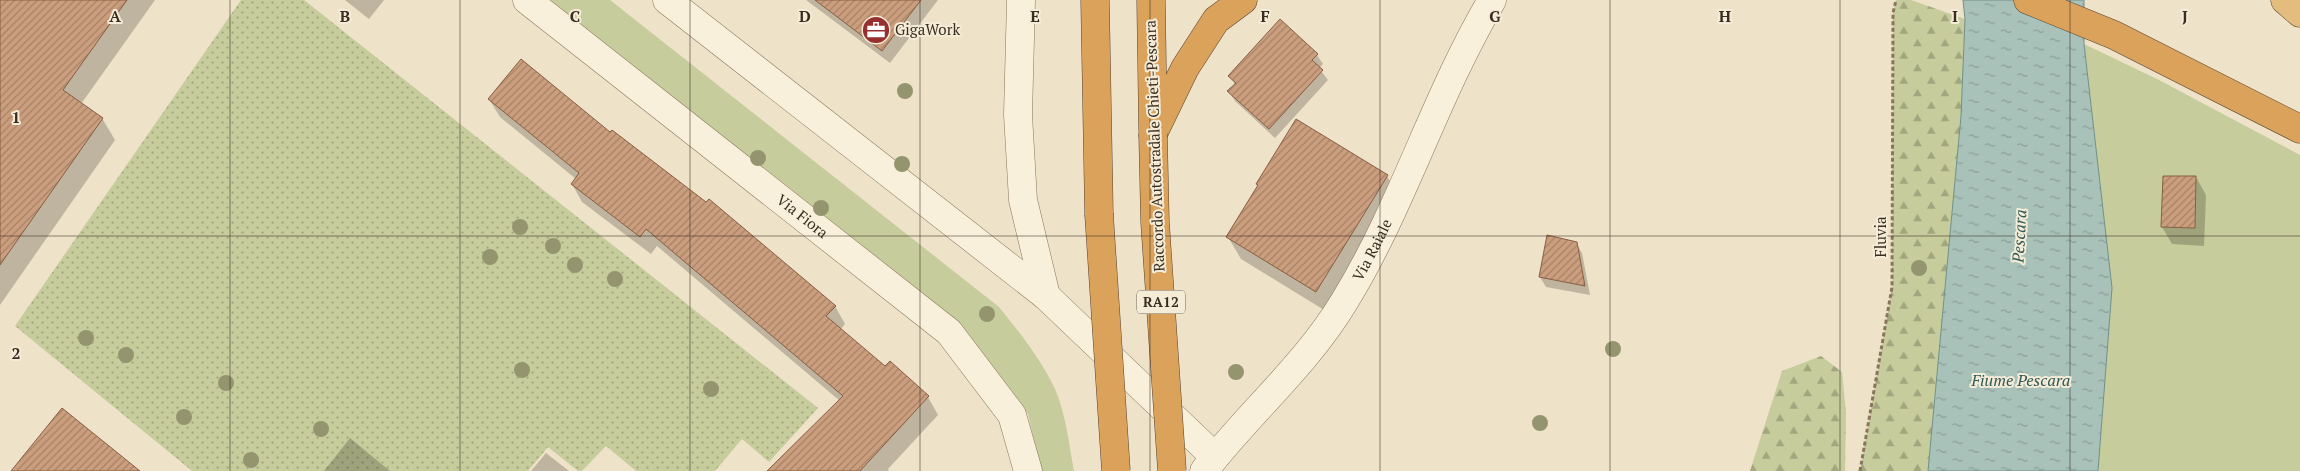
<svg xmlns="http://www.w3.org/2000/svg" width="2300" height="471" viewBox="0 0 2300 471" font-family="'PT Serif',serif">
<defs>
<pattern id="forest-firs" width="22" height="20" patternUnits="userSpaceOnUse" patternTransform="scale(1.25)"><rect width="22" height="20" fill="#c6cc9b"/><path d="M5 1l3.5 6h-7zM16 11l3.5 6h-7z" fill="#a2a67e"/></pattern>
<pattern id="garden-dots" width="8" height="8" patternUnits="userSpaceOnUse" patternTransform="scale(1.25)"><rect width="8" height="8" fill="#c6cc9b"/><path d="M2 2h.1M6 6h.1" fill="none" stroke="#a2a67e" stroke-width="1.8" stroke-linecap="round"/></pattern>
<pattern id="water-ripples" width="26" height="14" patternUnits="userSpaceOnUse" patternTransform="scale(1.25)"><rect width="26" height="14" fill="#a8c2ba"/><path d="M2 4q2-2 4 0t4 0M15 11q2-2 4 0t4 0" fill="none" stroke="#8a9e97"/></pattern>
<pattern id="building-hatch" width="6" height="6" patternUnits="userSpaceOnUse" patternTransform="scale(1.25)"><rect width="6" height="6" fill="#cb9e7e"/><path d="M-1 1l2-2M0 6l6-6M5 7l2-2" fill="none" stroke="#a68167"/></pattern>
</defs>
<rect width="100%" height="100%" fill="#eee2c8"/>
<path fill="#c6cc9b" d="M 547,0 L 610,0 L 999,307 C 1020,333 1040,358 1055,389 C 1066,414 1069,445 1074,471 L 1041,471 L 1028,414 L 961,329 Z
M 2084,44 L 2157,79 L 2300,155 L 2300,471 L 2098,471 L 2112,288 Z"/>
<path fill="url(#forest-firs)" d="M 1896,0 L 1911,0 L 1965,19 L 1961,116 L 1928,471 L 1860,471 L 1892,287 L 1893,13 Z
M 1821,356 L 1842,372 L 1846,413 L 1845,471 L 1750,471 L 1782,371 Z"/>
<path fill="url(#garden-dots)" d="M 241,0 L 304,0 L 818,408 L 769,462 L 742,439 L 715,471 L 636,471 L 606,446 L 582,471 L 578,471 L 548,447 L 528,471 L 192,471 L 15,326 Z"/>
<path fill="url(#water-ripples)" stroke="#6f9088" d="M 1963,0 L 2084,0 L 2084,44 L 2112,288 L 2098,471 L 1928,471 L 1961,116 L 1965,19 Z"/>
<path fill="#0003" d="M 0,0 L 155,0 L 81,104 L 102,118 L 115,140 L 0,305 Z
M 345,0 L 384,0 L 369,19 Z
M 806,0 L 938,0 L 890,63 Z
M 1317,55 L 1323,64 L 1319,68 L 1328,80 L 1275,138 L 1235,101 L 1229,92 L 1235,85 L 1230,76 Z
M 489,99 L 610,134 L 835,306 L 845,324 L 840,330 L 885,368 L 928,397 L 938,415 L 888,469 L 889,471 L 769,471 L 840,401 L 657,246 L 651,254 L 582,202 L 572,184 L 576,179 L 500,117 Z
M 1387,176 L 1399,198 L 1329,313 L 1241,259 L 1228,237 L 1259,187 L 1257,184 Z
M 2196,177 L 2206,195 L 2204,246 L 2172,244 L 2162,227 Z
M 1576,243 L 1582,253 L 1590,295 L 1546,287 L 1540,277 Z
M 350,438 L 390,471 L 324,471 Z
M 546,453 L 569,471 L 531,471 Z"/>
<path fill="url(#building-hatch)" stroke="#885e43" d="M 0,0 L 127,0 L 63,90 L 103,118 L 0,265 Z
M 815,0 L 921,0 L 882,51 Z
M 1280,19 L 1318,54 L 1312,60 L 1323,70 L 1269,129 L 1227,91 L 1236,83 L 1228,76 Z
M 521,59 L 610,132 L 612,130 L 706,202 L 709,199 L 836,306 L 826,316 L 885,366 L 890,361 L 929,396 L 860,471 L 767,471 L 843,396 L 646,229 L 640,237 L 571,184 L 579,173 L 488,99 Z
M 1296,119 L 1388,175 L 1316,292 L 1226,237 L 1258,185 L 1256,184 Z
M 2163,176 L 2196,176 L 2195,228 L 2161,227 Z
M 1547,235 L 1577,242 L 1585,286 L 1539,277 Z
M 62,408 L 140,471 L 11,471 Z"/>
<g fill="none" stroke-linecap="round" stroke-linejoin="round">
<defs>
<g id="minor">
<path id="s1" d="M 527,0 L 949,332 L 1012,415 L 1028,471"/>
<path d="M 667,0 L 1046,296 L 1215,457"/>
<path d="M 1021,0 L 1018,115 L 1023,200 L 1046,296"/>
</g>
<g id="tertiary">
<path id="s2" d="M 1204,471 C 1248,414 1306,365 1344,302 C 1403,206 1435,96 1492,0"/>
</g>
<path id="trunk" d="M 2285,0 L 2300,13"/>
<path id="motorway" d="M 1095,0 L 1099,214
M 1151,0 L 1153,130
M 2028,0 L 2114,35 L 2300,129
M 1153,134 L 1185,68 L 1216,20 L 1243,0"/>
</defs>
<use href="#minor" stroke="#89755d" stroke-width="29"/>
<use href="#tertiary" stroke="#89755d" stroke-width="29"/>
<use href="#trunk" stroke="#574331" stroke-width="29"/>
<use href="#motorway" stroke="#574331" stroke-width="29"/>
<path stroke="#89755d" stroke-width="3" stroke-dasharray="4 2.5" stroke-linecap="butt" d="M 1860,471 L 1892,287 L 1893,13 L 1896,0"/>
<use href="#minor" stroke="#f8f0db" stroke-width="28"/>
<use href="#tertiary" stroke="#f8f0db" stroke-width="28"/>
<use href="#trunk" stroke="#e4bc7e" stroke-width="28"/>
<use href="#motorway" stroke="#daa25b" stroke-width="28"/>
<defs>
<path id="motorway-bridge" d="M 1153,134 L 1155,222 L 1172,471
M 1099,214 L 1116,471"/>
</defs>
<use href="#motorway-bridge" stroke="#574331" stroke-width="29" stroke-linecap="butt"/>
<use href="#motorway-bridge" stroke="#daa25b" stroke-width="28"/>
</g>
<g fill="#94956f">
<circle cx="905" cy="91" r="8"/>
<circle cx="758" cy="158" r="8"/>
<circle cx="902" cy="164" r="8"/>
<circle cx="821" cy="208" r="8"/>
<circle cx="520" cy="227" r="8"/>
<circle cx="553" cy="246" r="8"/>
<circle cx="490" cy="257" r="8"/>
<circle cx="575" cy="265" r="8"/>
<circle cx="1919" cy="268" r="8"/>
<circle cx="615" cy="279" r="8"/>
<circle cx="987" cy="314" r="8"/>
<circle cx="86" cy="338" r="8"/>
<circle cx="1613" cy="349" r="8"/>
<circle cx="126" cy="355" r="8"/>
<circle cx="522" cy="370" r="8"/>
<circle cx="1236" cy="372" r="8"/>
<circle cx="226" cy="383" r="8"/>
<circle cx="711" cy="389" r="8"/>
<circle cx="184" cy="417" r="8"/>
<circle cx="1540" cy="423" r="8"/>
<circle cx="321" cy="429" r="8"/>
<circle cx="251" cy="460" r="8"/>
</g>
<path fill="none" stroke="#3a2d20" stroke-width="1" stroke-opacity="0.55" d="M 230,0 L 230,471M 460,0 L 460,471M 690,0 L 690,471M 920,0 L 920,471M 1150,0 L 1150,471M 1380,0 L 1380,471M 1610,0 L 1610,471M 1840,0 L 1840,471M 2070,0 L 2070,471M 0,236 L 2300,236"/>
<defs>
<symbol id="office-disc" viewBox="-11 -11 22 22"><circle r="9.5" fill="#972e2f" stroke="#f5ecd7"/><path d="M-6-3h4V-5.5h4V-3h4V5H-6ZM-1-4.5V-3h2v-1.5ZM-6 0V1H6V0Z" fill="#fff"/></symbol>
</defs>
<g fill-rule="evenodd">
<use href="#office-disc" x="860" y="14" width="32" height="32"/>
</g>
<g text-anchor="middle" stroke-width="4" stroke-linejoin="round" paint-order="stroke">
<rect fill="#f5ecd7" stroke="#726657" stroke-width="1" x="1137" y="290.5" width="48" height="23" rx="4"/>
<g font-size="14" font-weight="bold" fill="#3a2d20">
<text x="1161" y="307">RA12</text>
</g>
<g font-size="15" fill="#3a2d20" stroke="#f5ecd7" text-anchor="start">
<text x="895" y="35">GigaWork</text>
</g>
<g font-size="15" fill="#3a2d20" stroke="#f5ecd7">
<text transform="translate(1155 146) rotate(-92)" y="5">Raccordo Autostradale Chieti-Pescara</text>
<text dy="5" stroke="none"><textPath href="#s1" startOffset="350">Via Fiora</textPath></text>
<text transform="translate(1881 237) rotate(-90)" y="5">Fluvia</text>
<text dy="5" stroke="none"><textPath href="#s2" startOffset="279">Via Raiale</textPath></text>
</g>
<g font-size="16" font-style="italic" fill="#305957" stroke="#f5ecd7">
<text transform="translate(2019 236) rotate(-87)" y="6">Pescara</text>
<text x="2021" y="386">Fiume Pescara</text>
</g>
</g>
<g font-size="16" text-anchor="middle" font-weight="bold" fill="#3a2d20" stroke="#f5ecd7" stroke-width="4" stroke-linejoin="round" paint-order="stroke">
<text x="115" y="22">A</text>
<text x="345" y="22">B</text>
<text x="575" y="22">C</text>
<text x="805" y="22">D</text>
<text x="1035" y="22">E</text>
<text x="1265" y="22">F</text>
<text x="1495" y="22">G</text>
<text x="1725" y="22">H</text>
<text x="1955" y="22">I</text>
<text x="2185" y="22">J</text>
<text x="16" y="123">1</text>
<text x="16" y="359">2</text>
</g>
</svg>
